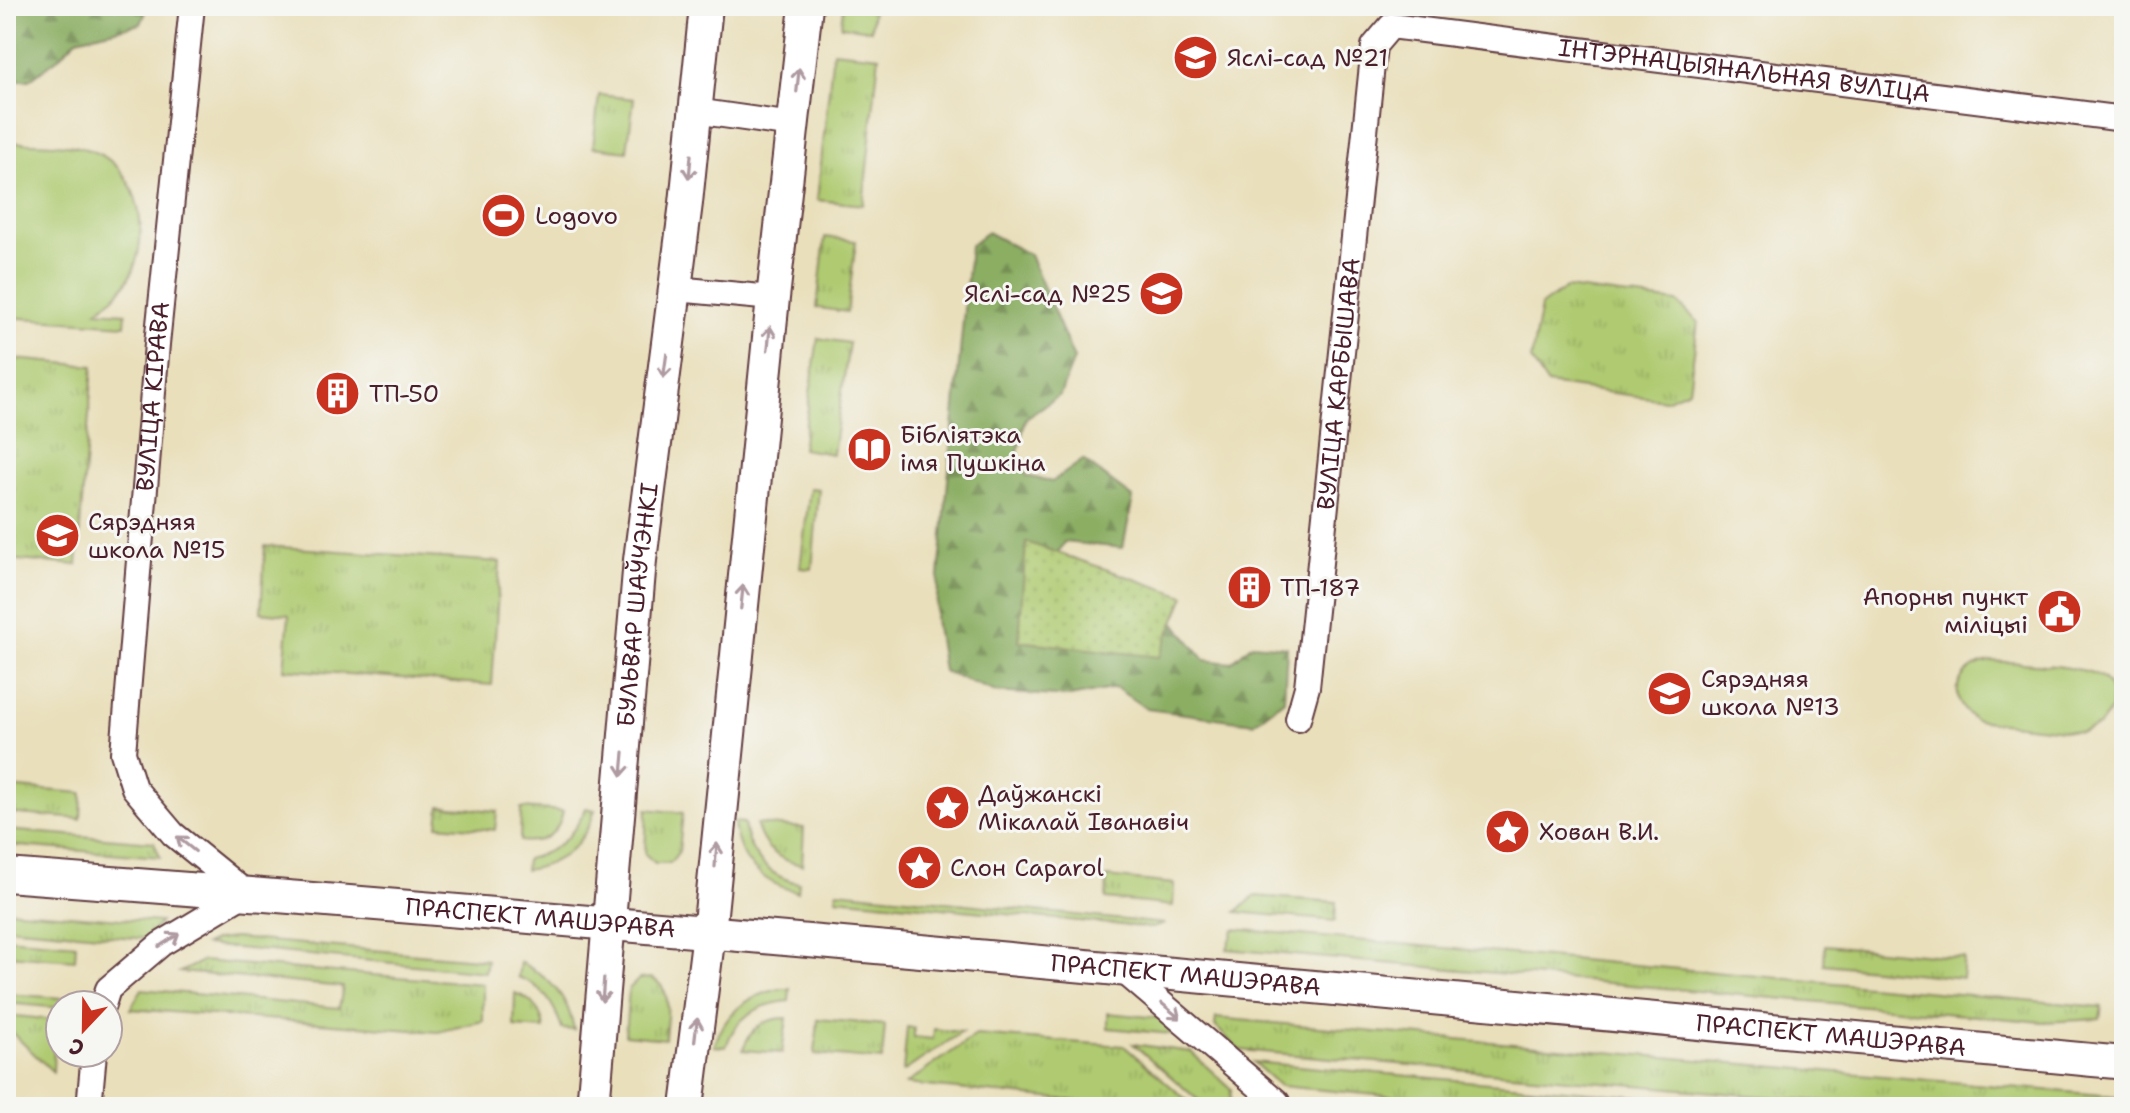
<svg xmlns="http://www.w3.org/2000/svg" width="2130" height="1113" viewBox="0 0 2130 1113" font-family="'Shantell Sans',sans-serif">
<defs>
<pattern id="grass-tufts" width="24" height="20" patternUnits="userSpaceOnUse" patternTransform="scale(2)"><rect width="24" height="20" fill="#afca71"/><path d="M3 7l-1-3M5 7V3M7 7l1-3M15 17l-1-3M17 17v-4M19 17l1-3" fill="none" stroke="#98ad62"/></pattern>
<pattern id="forest-firs" width="22" height="20" patternUnits="userSpaceOnUse" patternTransform="scale(2)"><rect width="22" height="20" fill="#8bae63"/><path d="M5 1l3.5 6h-7zM16 11l3.5 6h-7z" fill="#748d52"/></pattern>
<pattern id="park-dots" width="8" height="8" patternUnits="userSpaceOnUse" patternTransform="scale(2)"><rect width="8" height="8" fill="#afca71"/><path d="M2 2h.1M6 6h.1" fill="none" stroke="#98ad62" stroke-width="1.8" stroke-linecap="round"/></pattern>
</defs>
<rect width="100%" height="100%" fill="#f6f6f2"/>
<filter id="ink" filterUnits="userSpaceOnUse"><feTurbulence type="fractalNoise" baseFrequency=".0125" numOctaves="2"/><feDisplacementMap in="SourceGraphic" scale="16" xChannelSelector="R" yChannelSelector="G"/><feConvolveMatrix kernelMatrix="1 2 1 2 8 2 1 2 1" color-interpolation-filters="sRGB"/></filter>
<filter id="wash" filterUnits="userSpaceOnUse"><feTurbulence type="fractalNoise" baseFrequency=".006" numOctaves="4" result="noise"/><feDisplacementMap in="SourceGraphic" scale="32" xChannelSelector="R" yChannelSelector="G"/><feGaussianBlur stdDeviation="1.8" result="paint"/><feColorMatrix in="noise" values="0 0 0 0 0 0 0 0 0 0 0 0 0 0 0 0 0 1.4 0 .05"/><feComposite in="paint" operator="in"/></filter>
<g filter="url(#wash)">
<rect width="100%" height="100%" fill="#e9dfbb"/>
<path fill="url(#grass-tufts)" stroke="#7c744e" stroke-width="2" d="M 843,6 L 873,6 L 871,30 L 841,26 Z
M 833,51 L 879,56 L 863,205 L 817,200 Z
M 599,95 L 634,99 L 627,151 L 593,147 Z
M 825,237 L 856,241 L 847,312 L 817,308 Z
M 1566,288 L 1677,302 L 1698,322 L 1689,390 L 1665,400 L 1547,384 L 1531,360 L 1541,306 Z
M 818,338 L 849,343 L 833,454 L 802,449 Z
M 14,359 L 93,366 L 77,565 L 6,559 L 6,482 Z
M 810,488 L 819,489 L 812,569 L 800,568 Z
M 265,546 L 500,562 L 492,685 L 284,669 L 289,615 L 261,612 Z
M 6,787 L 82,793 L 81,819 L 6,813 Z
M 440,806 L 497,811 L 495,830 L 438,825 Z
M 521,808 L 563,811 C 558,835 543,844 520,841 Z
M 586,808 L 595,810 C 584,845 561,865 525,870 L 526,859 C 557,852 573,837 586,808 Z
M 647,809 L 683,813 L 679,851 L 670,863 L 655,863 L 645,854 Z
M 734,822 L 744,823 C 747,853 768,877 799,883 L 798,892 C 761,883 737,860 734,822 Z
M 756,824 L 804,828 L 802,865 C 777,860 763,848 756,824 Z
M 6,830 L 154,842 L 160,857 L 6,845 Z
M 1107,877 L 1174,884 L 1173,906 L 1106,899 Z
M 837,891 L 1165,924 L 1152,928 L 836,898 Z
M 1255,896 L 1336,902 L 1335,921 L 1236,912 Z
M 6,910 L 160,922 L 147,939 L 6,927 Z
M 1234,929 L 2102,1007 L 2100,1019 L 2043,1022 L 1227,949 Z
M 6,938 L 76,944 L 75,960 L 6,955 Z
M 234,938 L 487,960 L 485,972 L 205,945 L 216,940 Z
M 1825,945 L 1964,958 L 1962,978 L 1824,964 Z
M 202,961 L 483,984 L 483,1021 L 438,1032 L 130,1009 L 142,989 L 339,1008 L 343,987 L 180,972 Z
M 520,962 C 550,978 568,995 574,1030 L 562,1029 C 555,1005 543,986 518,977 Z
M 651,978 C 675,988 666,1018 665,1039 L 625,1035 L 629,989 L 639,979 Z
M 780,989 L 790,989 L 789,1001 C 759,1004 735,1017 726,1047 L 714,1046 C 725,1013 746,996 780,989 Z
M 515,993 C 532,999 542,1012 544,1029 L 514,1027 Z
M 6,994 L 76,999 L 83,1005 L 60,1005 L 60,1008 L 6,1003 Z
M 1108,1013 L 1160,1018 L 1193,1036 L 1108,1028 Z
M 6,1015 L 55,1020 L 53,1072 L 6,1027 Z
M 787,1018 L 782,1053 L 743,1050 C 749,1029 765,1018 787,1018 Z
M 1216,1018 L 2124,1097 L 2124,1107 L 1884,1107 L 1239,1050 L 1215,1026 Z
M 818,1019 L 885,1025 L 882,1060 L 815,1054 Z
M 907,1027 L 914,1028 L 914,1037 L 933,1039 L 934,1029 L 962,1032 L 903,1072 Z
M 976,1035 L 1124,1046 L 1195,1107 L 1139,1107 L 906,1084 Z
M 1133,1044 L 1191,1052 L 1231,1089 L 1230,1107 L 1206,1107 Z
M 1253,1062 L 1758,1107 L 1506,1107 L 1280,1086 Z"/>
<path fill="url(#forest-firs)" stroke="#6a6647" stroke-width="2" d="M 6,6 L 140,6 L 145,14 L 141,24 L 77,39 L 57,59 L 29,80 L 6,80 Z
M 987,232 L 1030,255 L 1074,359 L 1060,395 L 1026,418 L 1018,452 L 1027,476 L 1052,482 L 1083,460 L 1133,498 L 1123,548 L 1064,542 L 1051,563 L 1165,610 L 1205,660 L 1231,663 L 1252,644 L 1287,647 L 1284,700 L 1254,723 L 1147,709 L 1116,688 L 1070,697 L 996,692 L 943,671 L 935,619 L 970,246 Z"/>
<path fill="url(#park-dots)" stroke="#7c744e" stroke-width="2" d="M 1026,542 L 1185,596 L 1159,657 L 1019,641 Z"/>
<path fill="#afca71" stroke="#7c744e" stroke-width="2" d="M 6,142 C 34,144 71,141 97,153 C 141,172 151,237 130,276 C 122,292 110,301 96,311 L 126,313 L 125,325 L 6,317 Z
M 1992,661 C 2015,663 2090,665 2104,679 C 2112,688 2112,698 2111,709 L 2099,726 L 2081,732 L 1975,720 C 1945,699 1956,665 1992,661 Z"/>
</g>
<g filter="url(#ink)">
<g fill="none" stroke-linecap="round" stroke-linejoin="round">
<defs>
<g id="minor">
<path d="M 695,111 L 793,125"/>
<path d="M 676,289 L 773,298"/>
<path id="s1" d="M 1298,719 L 1307,687 L 1374,46 L 1391,26 L 2124,119"/>
<path d="M 1120,968 L 1277,1102 L 1277,1107"/>
<path id="s2" d="M 103,1005 L 108,989 L 161,944 L 246,893 L 173,834 L 134,788 L 123,753 L 157,344 L 192,6"/>
<path d="M 89,1107 L 94,1053"/>
</g>
<g id="major">
<path id="s3" d="M 6,875 C 713,928 1418,997 2124,1063"/>
<path id="s4" d="M 593,1107 L 640,560 L 686,203 L 706,6"/>
<path d="M 687,1107 L 709,933 L 773,298 L 806,6"/>
</g>
</defs>
<use href="#minor" stroke="#623c41" stroke-width="28"/>
<use href="#major" stroke="#623c41" stroke-width="36"/>
<use href="#minor" stroke="#fff" stroke-width="24"/>
<use href="#major" stroke="#fff" stroke-width="32"/>
</g>
<defs><path id="oneway-shaft" d="M-6 0H5M1.5-3L5.5 0L1.5 3" fill="none" stroke-width="1.6" stroke-linecap="round" stroke-linejoin="round" transform="scale(2)"/></defs>
<g stroke="#ae9aa0">
<use href="#oneway-shaft" transform="translate(798 80) rotate(-84)"/>
<use href="#oneway-shaft" transform="translate(690 167) rotate(95)"/>
<use href="#oneway-shaft" transform="translate(769 338) rotate(-84)"/>
<use href="#oneway-shaft" transform="translate(665 366) rotate(98)"/>
<use href="#oneway-shaft" transform="translate(742 597) rotate(-84)"/>
<use href="#oneway-shaft" transform="translate(623 764) rotate(95)"/>
<use href="#oneway-shaft" transform="translate(186 844) rotate(-141)"/>
<use href="#oneway-shaft" transform="translate(716 855) rotate(-85)"/>
<use href="#oneway-shaft" transform="translate(169 940) rotate(-33)"/>
<use href="#oneway-shaft" transform="translate(603 990) rotate(94)"/>
<use href="#oneway-shaft" transform="translate(1171 1011) rotate(40)"/>
<use href="#oneway-shaft" transform="translate(696 1030) rotate(-83)"/>
</g>
</g>
<defs>
<symbol id="school-disc" viewBox="-11 -11 22 22"><circle r="9.5" fill="#c8321e" stroke="#f6f6f2"/><path d="M0-5L7-2L0 1L-7-2ZM-4 1L0 2.5L4 1V4Q0 6-4 4Z" fill="#fff"/></symbol>
<symbol id="stadium-disc" viewBox="-11 -11 22 22"><circle r="9.5" fill="#c8321e" stroke="#f6f6f2"/><path d="M0-5a6.5 5 0 1 0 0 10a6.5 5 0 1 0 0-10ZM-3.5-1.8h7v3.6h-7Z" fill="#fff"/></symbol>
<symbol id="building-disc" viewBox="-11 -11 22 22"><circle r="9.5" fill="#c8321e" stroke="#f6f6f2"/><path d="M-4-6H4V6H1V3H-1V6H-4ZM-2.5-4.3h1.7v1.8h-1.7ZM.8-4.3h1.7v1.8H.8ZM-2.5-1h1.7V.8h-1.7ZM.8-1h1.7V.8H.8Z" fill="#fff"/></symbol>
<symbol id="library-disc" viewBox="-11 -11 22 22"><circle r="9.5" fill="#c8321e" stroke="#f6f6f2"/><path d="M-6-4Q-3-5.5-.7-3.5V5Q-3 3-6 4ZM6-4Q3-5.5 .7-3.5V5Q3 3 6 4Z" fill="#fff"/></symbol>
<symbol id="civic-disc" viewBox="-11 -11 22 22"><circle r="9.5" fill="#c8321e" stroke="#f6f6f2"/><path d="M-.6-6.5H3V-4.5H.6V-3L4-1V1h2V6H-6V1h2V-1L-.6-3ZM-1.2 2.5V6h2.4V2.5Z" fill="#fff"/></symbol>
<symbol id="sight-disc" viewBox="-11 -11 22 22"><circle r="9.5" fill="#c8321e" stroke="#f6f6f2"/><path d="M0-6L1.8-2.2L6-1.7L2.9 1.2L3.7 5.4L0 3.3L-3.7 5.4L-2.9 1.2L-6-1.7L-1.8-2.2Z" fill="#fff"/></symbol>
</defs>
<g fill-rule="evenodd">
<use href="#school-disc" x="1170" y="32" width="51" height="51"/>
<use href="#stadium-disc" x="478" y="190" width="51" height="51"/>
<use href="#school-disc" x="1136" y="268" width="51" height="51"/>
<use href="#building-disc" x="312" y="368" width="51" height="51"/>
<use href="#library-disc" x="844" y="424" width="51" height="51"/>
<use href="#school-disc" x="32" y="510" width="51" height="51"/>
<use href="#building-disc" x="1224" y="562" width="51" height="51"/>
<use href="#civic-disc" x="2034" y="586" width="51" height="51"/>
<use href="#school-disc" x="1644" y="668" width="51" height="51"/>
<use href="#sight-disc" x="922" y="782" width="51" height="51"/>
<use href="#sight-disc" x="1482" y="806" width="51" height="51"/>
<use href="#sight-disc" x="894" y="842" width="51" height="51"/>
</g>
<g text-anchor="middle" stroke-width="6" stroke-linejoin="round" paint-order="stroke">
<g font-size="24" fill="#4a1f2b" stroke="#f6f6f2" text-anchor="start">
<text x="1227" y="66">Яслі-сад №21</text>
<text x="535" y="224">Logovo</text>
<text x="1131" y="302" text-anchor="end">Яслі-сад №25</text>
<text x="369" y="402">ТП-50</text>
<text x="900" y="443">Бібліятэка<tspan x="900" dy="28">імя Пушкіна</tspan></text>
<text x="88" y="530">Сярэдняя<tspan x="88" dy="28">школа №15</tspan></text>
<text x="1280" y="596">ТП-187</text>
<text x="2028" y="605" text-anchor="end">Апорны пункт<tspan x="2028" dy="28">міліцыі</tspan></text>
<text x="1701" y="687">Сярэдняя<tspan x="1701" dy="28">школа №13</tspan></text>
<text x="978" y="802">Даўжанскі<tspan x="978" dy="28">Мікалай Іванавіч</tspan></text>
<text x="1539" y="840">Хован В.И.</text>
<text x="950" y="876">Слон Caparol</text>
</g>
<g font-size="24" fill="#4a1f2b" stroke="#f6f6f2">
<text dy="8" stroke="none"><textPath href="#s1" startOffset="1060">ІНТЭРНАЦЫЯНАЛЬНАЯ ВУЛІЦА</textPath></text>
<text dy="8" stroke="none"><textPath href="#s1" startOffset="338">ВУЛІЦА КАРБЫШАВА</textPath></text>
<text dy="8" stroke="none"><textPath href="#s2" startOffset="734">ВУЛІЦА КІРАВА</textPath></text>
<text dy="8" stroke="none"><textPath href="#s4" startOffset="504">БУЛЬВАР ШАЎЧЭНКІ</textPath></text>
<text dy="8" stroke="none"><textPath href="#s3" startOffset="536">ПРАСПЕКТ МАШЭРАВА</textPath></text>
<text dy="8" stroke="none"><textPath href="#s3" startOffset="1184">ПРАСПЕКТ МАШЭРАВА</textPath></text>
<text dy="8" stroke="none"><textPath href="#s3" startOffset="1832">ПРАСПЕКТ МАШЭРАВА</textPath></text>
</g>
</g>
<rect width="2130" height="1113" fill="none" stroke="#f6f6f2" stroke-width="32"/>
<g transform="translate(84 1029) rotate(202)"><circle r="38" fill="#f6f6f2" stroke="#b1a0a2" stroke-width="2"/>
<path d="M0-6L14 30L0 20L-14 30Z" fill="#c8321e"/>
<text y="-12" font-size="22" font-weight="bold" text-anchor="middle" fill="#4a1f2b">С</text>
</g>
</svg>
